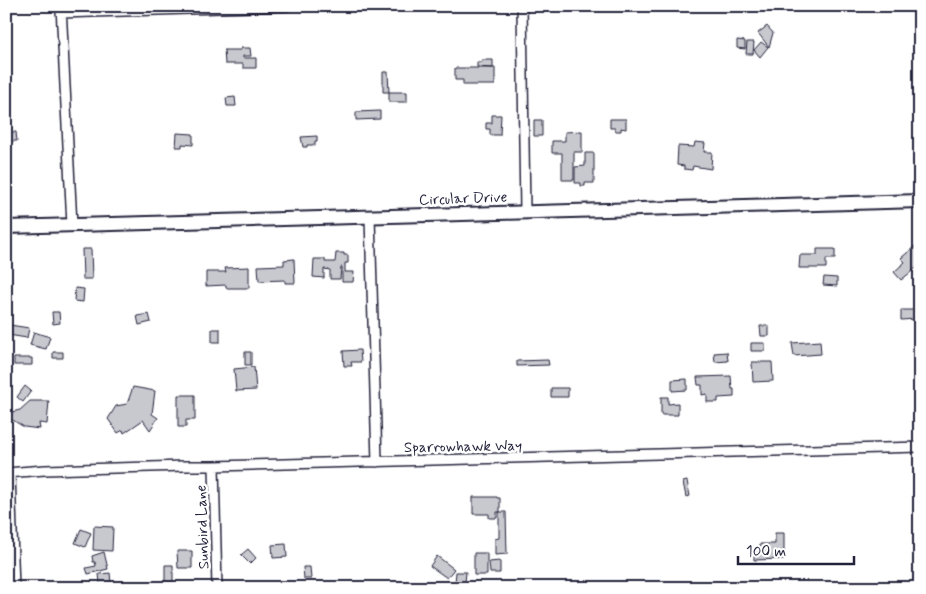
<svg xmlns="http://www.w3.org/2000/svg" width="926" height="594" viewBox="0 0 926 594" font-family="Mynerve,sans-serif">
<rect width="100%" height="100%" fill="#fff"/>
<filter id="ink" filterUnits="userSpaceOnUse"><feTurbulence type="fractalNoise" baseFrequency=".02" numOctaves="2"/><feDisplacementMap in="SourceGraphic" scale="10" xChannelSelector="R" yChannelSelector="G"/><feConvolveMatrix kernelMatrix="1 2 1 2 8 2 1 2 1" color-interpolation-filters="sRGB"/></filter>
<g filter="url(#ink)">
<path fill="#c8c8cf" stroke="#22223b" d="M 767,26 L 773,33 L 769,47 L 758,33 Z
M 737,40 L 745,41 L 745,49 L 737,48 Z
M 747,42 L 754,42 L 753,54 L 746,54 Z
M 761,42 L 768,47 L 760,57 L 754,50 Z
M 241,48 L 250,48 L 251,56 L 243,56 L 243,58 L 256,58 L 256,68 L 243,68 L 243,64 L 225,64 L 224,50 L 241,50 Z
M 482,60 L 493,60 L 493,68 L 477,67 L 477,62 L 482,62 Z
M 455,68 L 495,68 L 495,85 L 463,85 L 463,80 L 455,80 Z
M 383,72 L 388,72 L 389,92 L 383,92 Z
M 389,92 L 407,92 L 407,102 L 389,102 Z
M 235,97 L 236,106 L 227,106 L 226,98 Z
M 380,111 L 380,119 L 356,120 L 356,112 Z
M 492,115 L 501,115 L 500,135 L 490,135 L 490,129 L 486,129 L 486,123 L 492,123 Z
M 610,119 L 626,119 L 626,129 L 621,128 L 621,131 L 615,131 L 615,128 L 610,128 Z
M 534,120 L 542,120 L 542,136 L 534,136 Z
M 6,128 L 11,128 L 12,132 L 16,132 L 17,141 L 11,141 L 11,144 L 6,144 Z
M 582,131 L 582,152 L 574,152 L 574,180 L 562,180 L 562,153 L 552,153 L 552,141 L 565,141 L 565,132 Z
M 177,133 L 193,134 L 193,145 L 182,144 L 182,147 L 176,147 Z
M 317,136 L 317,141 L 315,141 L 315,145 L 307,145 L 307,147 L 303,147 L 301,137 Z
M 695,142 L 705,143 L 704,152 L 712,152 L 711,169 L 693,166 L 692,170 L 684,169 L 684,166 L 677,165 L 678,146 L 694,147 Z
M 585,153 L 594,153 L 594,183 L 585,183 L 585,186 L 581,186 L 581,183 L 575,183 L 575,167 L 585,166 Z
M 920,242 L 920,272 L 916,268 L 901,280 L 894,272 L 905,262 L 901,258 Z
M 82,249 L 91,249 L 92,279 L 83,279 Z
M 817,249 L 835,249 L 835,259 L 826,259 L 826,268 L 799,268 L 800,255 L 817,255 Z
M 336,253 L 344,253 L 344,255 L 348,255 L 348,263 L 345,263 L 345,272 L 354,272 L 353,282 L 342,282 L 342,267 L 341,267 L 340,279 L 330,279 L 330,270 L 324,269 L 324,278 L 313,277 L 314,259 L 325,259 L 325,262 L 335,262 Z
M 294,259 L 295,283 L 285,283 L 285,280 L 259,281 L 258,266 L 284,265 L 284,260 Z
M 249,267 L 249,288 L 226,288 L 226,285 L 206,286 L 206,272 L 226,272 L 225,268 Z
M 824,277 L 837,278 L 837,286 L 823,285 Z
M 75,288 L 84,289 L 83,302 L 74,301 Z
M 901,310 L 916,310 L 916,319 L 901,320 Z
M 52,312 L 59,312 L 60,323 L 53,324 Z
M 149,314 L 151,322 L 139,325 L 137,316 Z
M 10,325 L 29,328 L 27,338 L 8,335 Z
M 760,326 L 769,326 L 769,336 L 761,336 Z
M 212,329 L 220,329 L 220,342 L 212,342 Z
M 34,332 L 50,337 L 46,349 L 30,345 Z
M 820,341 L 821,354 L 794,356 L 792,343 Z
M 751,343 L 765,343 L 765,351 L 751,351 Z
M 360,350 L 361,362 L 351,362 L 352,366 L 344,366 L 343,351 Z
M 53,352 L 63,352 L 63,358 L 53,358 Z
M 245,352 L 251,352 L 251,365 L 245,365 Z
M 727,352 L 728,361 L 715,362 L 714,353 Z
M 14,358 L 32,358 L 32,365 L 14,365 Z
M 548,360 L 549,365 L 517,366 L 517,361 Z
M 752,362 L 772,362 L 773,381 L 753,382 Z
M 254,367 L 256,390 L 236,391 L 234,369 Z
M 731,376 L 732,389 L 734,389 L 734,397 L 718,398 L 718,402 L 707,402 L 707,394 L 702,395 L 702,385 L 698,385 L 697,377 Z
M 687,379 L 687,390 L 672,391 L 672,380 Z
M 25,386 L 31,391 L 23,402 L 17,397 Z
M 133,387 L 155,391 L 152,414 L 158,418 L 150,430 L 143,420 L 124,433 L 123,430 L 118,433 L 108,419 L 116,406 L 127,404 Z
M 551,388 L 568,388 L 568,397 L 551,397 Z
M 178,395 L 195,395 L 195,420 L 186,420 L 186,427 L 178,427 Z
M 661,397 L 668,397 L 668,404 L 678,403 L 678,415 L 661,415 Z
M 30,401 L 49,401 L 47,424 L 39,423 L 40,429 L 24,427 L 11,419 L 12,412 L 20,410 Z
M 687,481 L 690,496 L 686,497 L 683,482 Z
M 473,497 L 497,497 L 497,498 L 500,498 L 500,512 L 497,512 L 497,518 L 489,518 L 489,514 L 473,514 Z
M 499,512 L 506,512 L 507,554 L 495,555 L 495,539 L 499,538 Z
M 94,526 L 113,527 L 112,551 L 93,550 Z
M 81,529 L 91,533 L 85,547 L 75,543 Z
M 775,533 L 784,533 L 784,559 L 754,560 L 754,552 L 761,552 L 760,544 L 775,544 Z
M 286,544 L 287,557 L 273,558 L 272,545 Z
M 248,549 L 256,558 L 250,564 L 241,555 Z
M 177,551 L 192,551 L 192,568 L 178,568 Z
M 104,552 L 108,569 L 88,574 L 86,568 L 96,566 L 95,562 L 93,562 L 92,556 Z
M 474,553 L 487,553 L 487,575 L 474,575 Z
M 437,556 L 454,569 L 447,578 L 430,566 Z
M 500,561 L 500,573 L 490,573 L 489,562 Z
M 165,565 L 173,565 L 173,582 L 165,582 Z
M 303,567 L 310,567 L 311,579 L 304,579 Z
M 456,572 L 466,572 L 465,583 L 455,582 Z
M 110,573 L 111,583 L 100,584 L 99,574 Z"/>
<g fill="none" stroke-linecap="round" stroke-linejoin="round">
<defs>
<path id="street" d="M 61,6 L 72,225
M 522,6 L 525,212
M 61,13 L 287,6
M 370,217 L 377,462
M 214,466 L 217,588
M 6,473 L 45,470 L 185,466 L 214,466 L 920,447
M 10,473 L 14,588"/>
<path id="secondary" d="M 6,227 L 920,201"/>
</defs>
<use href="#street" stroke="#22223b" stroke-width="12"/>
<use href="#secondary" stroke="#22223b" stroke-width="16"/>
<use href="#street" stroke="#fff" stroke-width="9"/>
<use href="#secondary" stroke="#fff" stroke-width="12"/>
</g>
</g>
<g text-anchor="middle" stroke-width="5" stroke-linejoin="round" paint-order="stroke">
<g font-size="15" fill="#22223b" stroke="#fff">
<text transform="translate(463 198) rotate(-2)" y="5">Circular Drive</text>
<text transform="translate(463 446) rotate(-1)" y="5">Sparrowhawk Way</text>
<text transform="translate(202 527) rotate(-92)" y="5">Sunbird Lane</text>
</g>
</g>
<rect width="926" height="594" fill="none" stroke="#fff" stroke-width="25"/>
<rect x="12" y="12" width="901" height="569" fill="none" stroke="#22223b" stroke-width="2" filter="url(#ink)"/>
<path d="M738 556v8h116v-8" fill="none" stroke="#22223b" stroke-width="2.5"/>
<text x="746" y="556" font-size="15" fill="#22223b" stroke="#ffffff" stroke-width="4" paint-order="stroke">100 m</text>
</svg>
